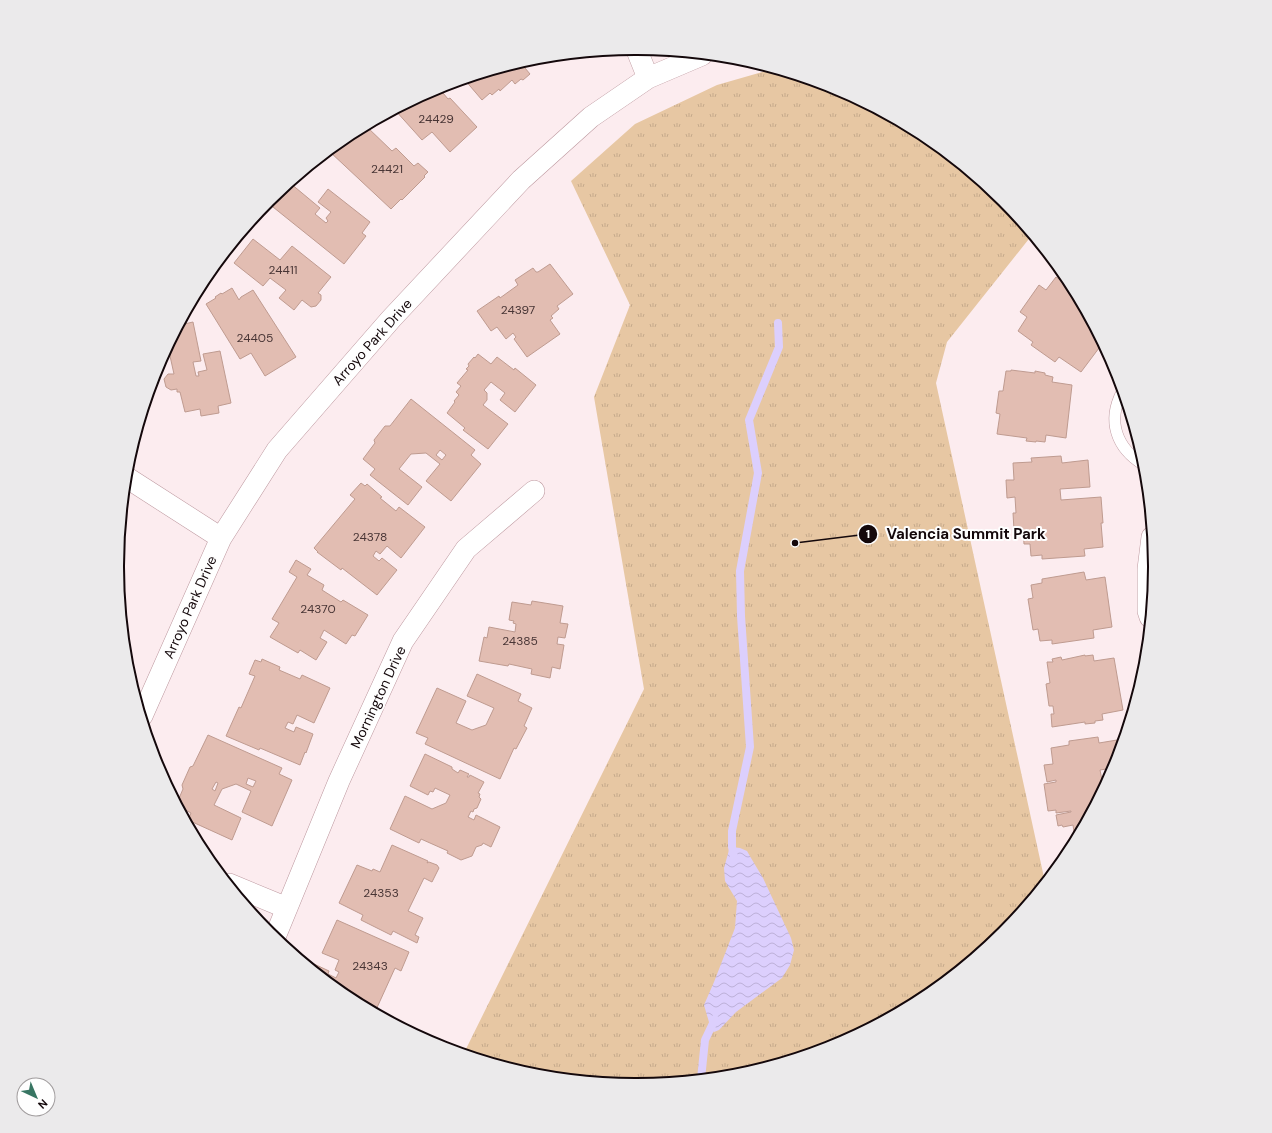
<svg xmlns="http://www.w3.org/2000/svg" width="1272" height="1133" viewBox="0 0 1272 1133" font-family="'DM Sans',sans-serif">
<defs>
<pattern id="park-tufts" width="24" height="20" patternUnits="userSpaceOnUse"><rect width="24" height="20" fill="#e7c7a3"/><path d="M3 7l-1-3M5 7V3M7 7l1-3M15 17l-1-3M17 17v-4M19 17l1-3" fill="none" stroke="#c5a98b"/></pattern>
<pattern id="water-waves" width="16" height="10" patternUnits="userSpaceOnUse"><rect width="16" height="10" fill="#dccffd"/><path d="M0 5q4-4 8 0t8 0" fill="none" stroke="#bcb0d8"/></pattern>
</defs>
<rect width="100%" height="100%" fill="#fcecef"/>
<path fill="url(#park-tufts)" d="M 773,69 L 835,88 L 924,136 L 1003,200 L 1032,235 L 947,342 L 936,383 L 1045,882 L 1002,933 L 924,998 L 834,1046 L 737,1075 L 636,1085 L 535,1075 L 464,1053 L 644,689 L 594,397 L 630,305 L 571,181 L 635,124 L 717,85 Z"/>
<path fill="url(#water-waves)" d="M 732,847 L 740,848 L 747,851 L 751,858 L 763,878 L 791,938 L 794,950 L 790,965 L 782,978 L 736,1012 L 719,1030 L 714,1032 L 711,1029 L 704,1005 L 714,982 L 735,928 L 737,901 L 725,881 L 724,868 L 729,850 Z"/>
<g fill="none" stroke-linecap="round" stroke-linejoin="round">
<path stroke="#dccffd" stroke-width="8" d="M 734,857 L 732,847 L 732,831 L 750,747 L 741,616 L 740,571 L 758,473 L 749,420 L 779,347 L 778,323
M 701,1079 L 705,1040 L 715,1019"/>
</g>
<path fill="#e2bdb2" stroke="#bf9b90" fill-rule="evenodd" d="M 579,54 L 567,57 L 566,55 Z
M 520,62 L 530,74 L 523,80 L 521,79 L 515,84 L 512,80 L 500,91 L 499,89 L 492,95 L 490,93 L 482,100 L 464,79 Z
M 438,87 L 448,99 L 450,98 L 477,127 L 450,152 L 432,132 L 422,140 L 395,110 Z
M 366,126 L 392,151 L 396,148 L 414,166 L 418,163 L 428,172 L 424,176 L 425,177 L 402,200 L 401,199 L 391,209 L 329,151 L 348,135 Z
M 290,183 L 320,208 L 315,214 L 326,223 L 328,221 L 326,218 L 331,212 L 318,202 L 328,189 L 370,222 L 362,233 L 366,236 L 344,264 L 268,203 L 275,195 Z
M 253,239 L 280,260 L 292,246 L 331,277 L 318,293 L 321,295 L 321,300 L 316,306 L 311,307 L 302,300 L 294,310 L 279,298 L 286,290 L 270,278 L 263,286 L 234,263 Z
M 550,264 L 573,294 L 557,306 L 559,309 L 551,316 L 553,318 L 550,320 L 560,334 L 527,357 L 514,339 L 516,337 L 513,333 L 506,339 L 497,327 L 491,331 L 477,311 L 499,296 L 500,298 L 518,285 L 515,280 L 533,268 L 536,272 L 538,272 Z
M 1056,277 L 1072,288 L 1102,344 L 1081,372 L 1059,357 L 1055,362 L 1031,345 L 1033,342 L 1018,331 L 1027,317 L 1020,312 L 1039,285 L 1046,290 Z
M 232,288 L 239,300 L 241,297 L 253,290 L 296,357 L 265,376 L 251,353 L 240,359 L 206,304 L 216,298 L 215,297 L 221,293 L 222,294 Z
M 193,322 L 201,361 L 193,362 L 196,376 L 199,376 L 198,372 L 207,370 L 203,354 L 220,351 L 231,403 L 218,406 L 219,413 L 201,416 L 200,409 L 185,412 L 180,392 L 177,392 L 177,389 L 171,390 L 166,387 L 164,379 L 168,374 L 174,374 L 168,347 L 180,325 Z
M 478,354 L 491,364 L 497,357 L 514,370 L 515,368 L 536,385 L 515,412 L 500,400 L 505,393 L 491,382 L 484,390 L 487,393 L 487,400 L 483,405 L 508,424 L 488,449 L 463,430 L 465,428 L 447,413 L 455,402 L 454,401 L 459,395 L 456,392 L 461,386 L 457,383 L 468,370 L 466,369 L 469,366 L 468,364 L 474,357 L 475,358 Z
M 1011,370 L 1035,373 L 1035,371 L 1045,373 L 1045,375 L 1053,377 L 1052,382 L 1072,385 L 1066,438 L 1046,435 L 1045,442 L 1036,441 L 1036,442 L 1026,441 L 1027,438 L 997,434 L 1000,414 L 996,413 L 999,391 L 1003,391 L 1006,371 L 1011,371 Z
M 411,399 L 475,450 L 471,455 L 481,464 L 451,501 L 426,481 L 440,464 L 426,453 L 411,454 L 399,469 L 422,487 L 408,505 L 370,475 L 375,469 L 363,459 L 375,443 L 374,440 L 385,426 L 390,426 ZM 440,450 L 446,455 L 442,460 L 436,455 Z
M 1061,456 L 1062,463 L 1088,460 L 1090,487 L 1060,489 L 1061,500 L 1101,497 L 1103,523 L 1101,523 L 1103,547 L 1084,549 L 1085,556 L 1042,559 L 1042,555 L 1031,556 L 1030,544 L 1024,544 L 1023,529 L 1014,530 L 1013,513 L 1016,513 L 1015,497 L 1007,498 L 1006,480 L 1014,480 L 1013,463 L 1032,462 L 1031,458 Z
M 361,483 L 365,486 L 367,484 L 382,497 L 380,498 L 396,511 L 399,507 L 425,527 L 401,558 L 387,546 L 380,554 L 376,551 L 373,556 L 379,561 L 382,558 L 397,570 L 377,595 L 342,568 L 341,570 L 317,552 L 318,552 L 314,548 L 355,499 L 350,495 Z
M 296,560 L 311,569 L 307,575 L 324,585 L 322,590 L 341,602 L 343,600 L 368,615 L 355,636 L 352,635 L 346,644 L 324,630 L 320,638 L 327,642 L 316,660 L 300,650 L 298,653 L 270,637 L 279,623 L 272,619 L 297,577 L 289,572 Z
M 1084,572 L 1086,580 L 1105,577 L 1112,627 L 1093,630 L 1094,638 L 1052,644 L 1052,640 L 1040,641 L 1038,629 L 1033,630 L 1028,599 L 1033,598 L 1031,585 L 1042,583 L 1042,579 Z
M 532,601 L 563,606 L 560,623 L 568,624 L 565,638 L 558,637 L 557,644 L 564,645 L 560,669 L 552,667 L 550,678 L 531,674 L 532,669 L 509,664 L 508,666 L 479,661 L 484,637 L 487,638 L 489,627 L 515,632 L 516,624 L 513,623 L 514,621 L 509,620 L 512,602 L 531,605 Z
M 1085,655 L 1085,656 L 1093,655 L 1094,661 L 1114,658 L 1123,710 L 1102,714 L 1103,720 L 1095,721 L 1095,723 L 1085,724 L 1085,722 L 1052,727 L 1051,714 L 1054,714 L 1053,706 L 1049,706 L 1046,684 L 1050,683 L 1047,662 L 1053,662 L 1052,659 L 1061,657 L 1062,660 Z
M 262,659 L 280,667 L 279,670 L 300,679 L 302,675 L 330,688 L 314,723 L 297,715 L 293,724 L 288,722 L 285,728 L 294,732 L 296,727 L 313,734 L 306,753 L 305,752 L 300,765 L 260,748 L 259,750 L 226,736 L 239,707 L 241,708 L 255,676 L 249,674 L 255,660 L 261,662 Z
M 477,674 L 521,694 L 518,701 L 532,708 L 524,726 L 527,728 L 516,749 L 514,748 L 500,779 L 425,744 L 428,738 L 416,733 L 437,688 L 466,701 L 456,723 L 472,730 L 486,725 L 494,708 L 467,696 Z
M 208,735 L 282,768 L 279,774 L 292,780 L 272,826 L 242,812 L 251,791 L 236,784 L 222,789 L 214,805 L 241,818 L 232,840 L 188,820 L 191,813 L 180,807 L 177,803 L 183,789 L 182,785 L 190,767 L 193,766 ZM 248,778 L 256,781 L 253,787 L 246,784 ZM 216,782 L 218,783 L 215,791 L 212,789 Z
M 1098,737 L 1099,743 L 1123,739 L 1113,768 L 1100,770 L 1102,780 L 1107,780 L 1075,839 L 1073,825 L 1063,827 L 1062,825 L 1058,826 L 1056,815 L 1071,812 L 1071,811 L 1056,813 L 1056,810 L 1048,811 L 1044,784 L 1056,782 L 1056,780 L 1047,782 L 1044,765 L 1053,764 L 1051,748 L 1069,745 L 1069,741 Z
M 425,754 L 452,767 L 452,769 L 458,773 L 460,770 L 469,774 L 467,777 L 469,777 L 470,775 L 484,782 L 478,793 L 480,794 L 479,797 L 481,799 L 477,808 L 474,809 L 473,812 L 471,811 L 468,817 L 474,820 L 476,815 L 500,827 L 491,847 L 483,843 L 482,845 L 476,847 L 472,856 L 461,860 L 447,853 L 448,851 L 421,839 L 419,843 L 390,829 L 405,796 L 432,809 L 446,803 L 450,795 L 435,788 L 433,792 L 430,791 L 428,795 L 410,786 Z
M 392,845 L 428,861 L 427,863 L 429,862 L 437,865 L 439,868 L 432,882 L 424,878 L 408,911 L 423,918 L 415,935 L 419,937 L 417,943 L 393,931 L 391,935 L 361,920 L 363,915 L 339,903 L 357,865 L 372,871 L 373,869 L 380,872 Z
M 337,920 L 409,952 L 401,971 L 395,968 L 375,1012 L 348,997 L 312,968 L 314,964 L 329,971 L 328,974 L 336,978 L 339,972 L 335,970 L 339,960 L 322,953 Z"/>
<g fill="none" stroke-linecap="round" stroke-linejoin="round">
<defs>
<path id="service" d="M 1122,392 C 1107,421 1116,448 1144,465"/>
<path id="minor" d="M 636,48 L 648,78
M 126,477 L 221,538
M 1150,617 L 1148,611 L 1148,569 L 1152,537
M 142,716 L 221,538 L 277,450 L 391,319 L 521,180 L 591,117 L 648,78 L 702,55
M 229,884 L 287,908
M 275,937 L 339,781 L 403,641 L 466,549 L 534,491"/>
</defs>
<use href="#service" stroke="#bd989f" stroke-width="12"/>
<use href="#minor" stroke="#bd989f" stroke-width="22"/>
<use href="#service" stroke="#fff" stroke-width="11"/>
<use href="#minor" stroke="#fff" stroke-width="21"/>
</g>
<g text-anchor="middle" stroke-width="4" stroke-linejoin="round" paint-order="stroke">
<g font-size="12" fill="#483535">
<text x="436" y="123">24429</text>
<text x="387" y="173">24421</text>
<text x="283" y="274">24411</text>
<text x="518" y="314">24397</text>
<text x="255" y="342">24405</text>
<text x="370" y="541">24378</text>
<text x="318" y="613">24370</text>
<text x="520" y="645">24385</text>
<text x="381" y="897">24353</text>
<text x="370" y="970">24343</text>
</g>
<g font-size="14" fill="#14080b" stroke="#fefefe">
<text transform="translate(372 342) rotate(-48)" y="5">Arroyo Park Drive</text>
<text transform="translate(190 607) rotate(-66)" y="5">Arroyo Park Drive</text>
<text transform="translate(378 697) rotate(-65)" y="5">Mornington Drive</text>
</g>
</g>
<path d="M0 0H1272V1133H0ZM635 55H637A511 511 0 0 1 1148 566V567A511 511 0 0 1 637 1078H635A511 511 0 0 1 124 567V566A511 511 0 0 1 635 55Z" fill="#ebeaeb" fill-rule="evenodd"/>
<path fill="none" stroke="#14080b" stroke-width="2" d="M635 55H637A511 511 0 0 1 1148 566V567A511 511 0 0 1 637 1078H635A511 511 0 0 1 124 567V566A511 511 0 0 1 635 55Z"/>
<path fill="none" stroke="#14080b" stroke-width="1.5" d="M795 543L868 534"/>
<g fill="#14080b" stroke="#fefefe" stroke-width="1.5">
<circle cx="795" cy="543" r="4"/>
<circle cx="868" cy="534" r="10"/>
</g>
<g font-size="12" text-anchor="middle" font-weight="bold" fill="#fff">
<text x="868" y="538">1</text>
</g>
<g font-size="15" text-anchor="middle" font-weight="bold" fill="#14080b" stroke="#fefefe" stroke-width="4" stroke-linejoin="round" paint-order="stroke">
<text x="966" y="539">Valencia Summit Park</text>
</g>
<g transform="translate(36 1097) rotate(136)"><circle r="19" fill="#fefefe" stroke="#a09c9d"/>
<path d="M0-3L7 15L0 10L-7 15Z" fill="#377562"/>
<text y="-6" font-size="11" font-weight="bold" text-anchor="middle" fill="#14080b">N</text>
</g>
</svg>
